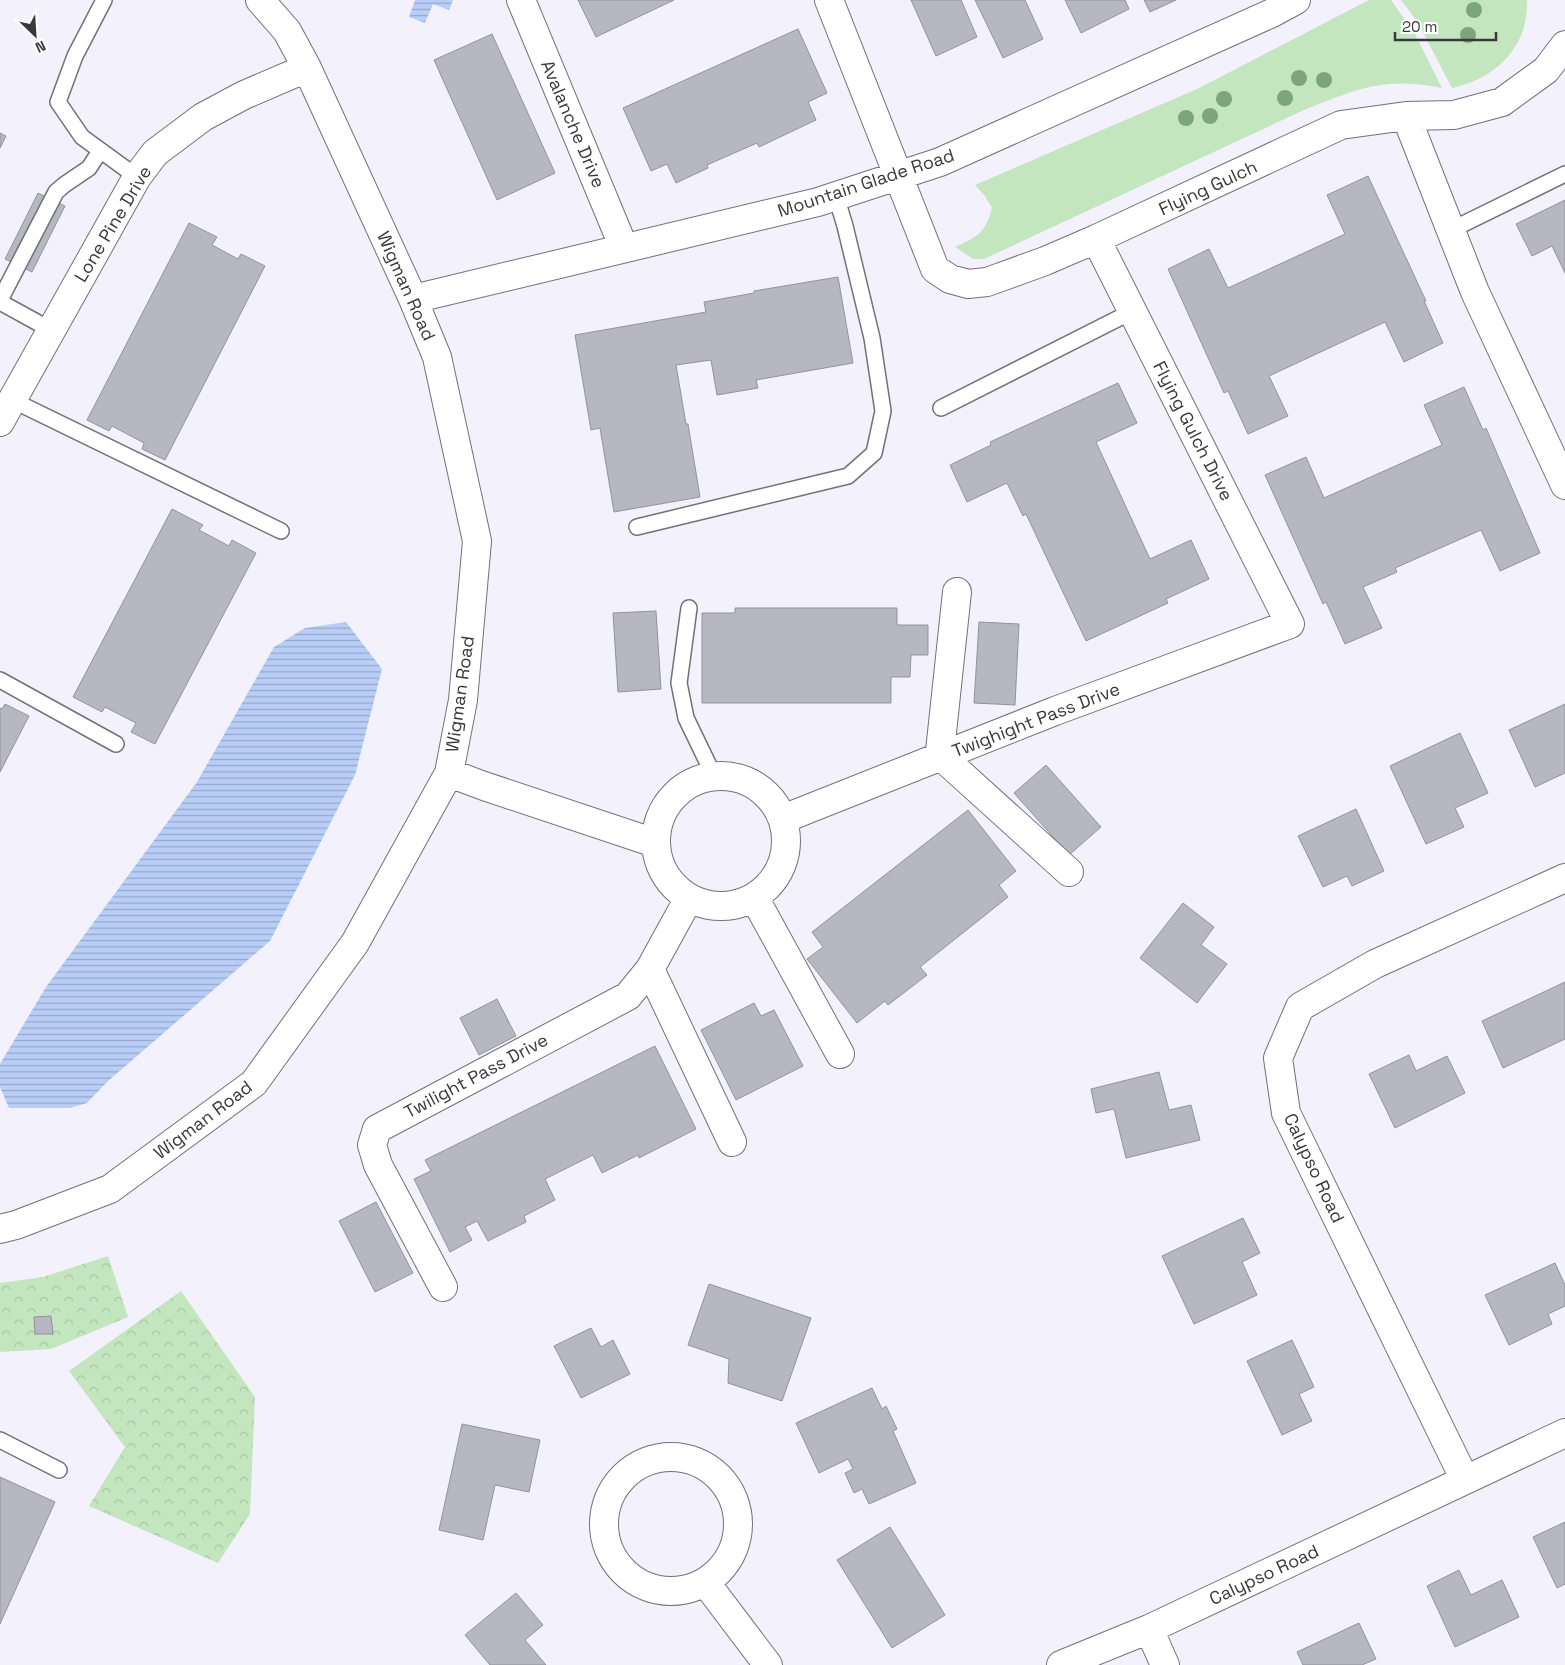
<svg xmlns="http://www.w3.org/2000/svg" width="1565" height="1665" viewBox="0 0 1565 1665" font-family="'Space Grotesk',sans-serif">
<defs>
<pattern id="park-crowns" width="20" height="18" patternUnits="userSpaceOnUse" patternTransform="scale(1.25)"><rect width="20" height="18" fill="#c3e6be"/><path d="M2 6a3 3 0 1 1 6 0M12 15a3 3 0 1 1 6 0" fill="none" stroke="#a8c6a4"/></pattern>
<pattern id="water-rules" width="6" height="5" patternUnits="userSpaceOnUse" patternTransform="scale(1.25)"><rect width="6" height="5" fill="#b8cef7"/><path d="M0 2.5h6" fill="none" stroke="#97a8c9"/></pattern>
</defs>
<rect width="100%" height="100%" fill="#f2f1fc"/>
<path fill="#c3e6be" d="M 1369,0 L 1391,0 L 1415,34 L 1442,88 C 1385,76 1356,89 1304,110 L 984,259 L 973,259 L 955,247 C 978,236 985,234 992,208 L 985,196 L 975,185 L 1197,89 Z
M 1401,0 L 1527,0 C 1529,47 1495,79 1452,88 L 1417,21 Z"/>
<path fill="url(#park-crowns)" d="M 108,1256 L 128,1317 L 51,1349 L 0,1352 L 0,1283 L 43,1277 Z
M 181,1291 L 255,1397 L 250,1514 L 218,1563 L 89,1506 L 125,1447 L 69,1371 Z"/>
<path fill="url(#water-rules)" d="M 415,0 L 453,0 L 449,10 L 433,4 L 425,23 L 409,17 Z
M 346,622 L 382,669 L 355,775 L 270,941 L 108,1081 L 87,1103 L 70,1108 L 9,1108 L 0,1087 L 0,1064 L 46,987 L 197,782 L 274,647 L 305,628 Z"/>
<path fill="#b7b7c1" stroke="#93939d" d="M 578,0 L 674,0 L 596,37 Z
M 911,0 L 961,0 L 977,37 L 936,56 Z
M 975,0 L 1025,0 L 1043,39 L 1003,58 Z
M 1065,0 L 1125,0 L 1129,9 L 1081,33 Z
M 1144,0 L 1176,0 L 1150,12 Z
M 798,29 L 827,93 L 808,102 L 816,120 L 759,147 L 757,143 L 707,165 L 708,168 L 676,183 L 667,164 L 651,171 L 623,108 Z
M 492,34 L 555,173 L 497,200 L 434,60 Z
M 0,133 L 6,136 L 0,148 Z
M 1368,176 L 1426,301 L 1424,301 L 1443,343 L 1404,362 L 1385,322 L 1269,376 L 1288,416 L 1248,434 L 1228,391 L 1224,393 L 1168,269 L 1209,249 L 1228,288 L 1345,234 L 1327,195 Z
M 38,193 L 65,206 L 32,272 L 5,259 Z
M 1565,200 L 1565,273 L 1552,246 L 1532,256 L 1516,224 Z
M 189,223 L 217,237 L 212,245 L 238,259 L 241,254 L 265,266 L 165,460 L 142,449 L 144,443 L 112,426 L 109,431 L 87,420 Z
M 838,277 L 853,363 L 756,380 L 758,388 L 717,395 L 711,360 L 676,365 L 686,424 L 688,424 L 700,497 L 614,512 L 600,428 L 591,430 L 575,335 L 706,312 L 704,302 L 754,293 L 754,291 Z
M 1118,383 L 1137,423 L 1096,442 L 1150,559 L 1191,540 L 1209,579 L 1166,599 L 1168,603 L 1086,641 L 1026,514 L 1023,516 L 1007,483 L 967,502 L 950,465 L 991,445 L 990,442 Z
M 1464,387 L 1483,430 L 1486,428 L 1540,553 L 1500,571 L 1481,530 L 1395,568 L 1397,572 L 1363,587 L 1382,628 L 1345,644 L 1326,602 L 1323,604 L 1265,475 L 1306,457 L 1324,498 L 1442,445 L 1424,405 Z
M 172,509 L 203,525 L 199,530 L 229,546 L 232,540 L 256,553 L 155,744 L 131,732 L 136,723 L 105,707 L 102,712 L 73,697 Z
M 735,608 L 897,608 L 897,625 L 928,625 L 928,655 L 911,655 L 910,677 L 891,677 L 891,703 L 702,703 L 702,613 L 735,613 Z
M 656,611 L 661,689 L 618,692 L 613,613 Z
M 979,622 L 1019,624 L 1015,705 L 974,703 Z
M 5,704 L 29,716 L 0,772 L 0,708 L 2,709 Z
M 1565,704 L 1565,773 L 1535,787 L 1509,730 Z
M 1460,733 L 1488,793 L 1455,808 L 1464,827 L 1426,844 L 1390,766 Z
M 1046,765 L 1101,827 L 1069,855 L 1014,793 Z
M 1356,809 L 1384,871 L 1352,886 L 1347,876 L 1323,887 L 1298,836 Z
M 968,810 L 1016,871 L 999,885 L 1008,897 L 920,967 L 927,975 L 888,1005 L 885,1001 L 857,1023 L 807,959 L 823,947 L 812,932 Z
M 1183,903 L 1214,927 L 1201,945 L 1227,964 L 1197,1003 L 1140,958 Z
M 1565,982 L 1565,1039 L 1503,1068 L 1482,1021 Z
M 497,999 L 516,1036 L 479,1055 L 460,1018 Z
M 754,1003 L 761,1016 L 774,1010 L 803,1066 L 736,1100 L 701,1030 Z
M 655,1046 L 696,1129 L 639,1158 L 638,1155 L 602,1173 L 593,1155 L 545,1179 L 555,1200 L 524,1216 L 526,1222 L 488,1241 L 477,1221 L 465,1227 L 472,1240 L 450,1252 L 414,1179 L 431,1171 L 425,1160 Z
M 1409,1055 L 1416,1071 L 1447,1056 L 1465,1093 L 1395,1128 L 1369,1074 Z
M 1159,1072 L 1169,1110 L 1191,1105 L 1200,1140 L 1126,1158 L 1114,1109 L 1096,1113 L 1091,1089 Z
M 376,1202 L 413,1273 L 375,1292 L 339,1221 Z
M 1243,1218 L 1260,1253 L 1242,1262 L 1257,1295 L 1194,1324 L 1162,1256 Z
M 1555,1263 L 1565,1285 L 1565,1306 L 1548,1314 L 1552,1324 L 1509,1345 L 1485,1295 Z
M 709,1284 L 811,1318 L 782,1401 L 728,1383 L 729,1359 L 688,1345 Z
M 51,1316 L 53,1334 L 35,1334 L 34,1317 Z
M 591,1328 L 601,1347 L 613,1340 L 630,1374 L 581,1398 L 554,1346 Z
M 1292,1340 L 1314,1387 L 1299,1394 L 1312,1421 L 1282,1435 L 1247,1361 Z
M 872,1388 L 882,1409 L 886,1406 L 897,1429 L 893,1431 L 916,1483 L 869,1504 L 862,1489 L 854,1493 L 845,1473 L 853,1469 L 848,1459 L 819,1473 L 796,1423 Z
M 462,1424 L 540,1440 L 529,1492 L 495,1485 L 483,1540 L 439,1530 Z
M 0,1477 L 55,1502 L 0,1624 Z
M 1565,1522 L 1565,1584 L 1557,1588 L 1533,1537 Z
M 890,1527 L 945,1615 L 892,1648 L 837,1560 Z
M 1459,1570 L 1471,1595 L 1502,1580 L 1519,1617 L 1455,1647 L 1427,1586 Z
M 516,1593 L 543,1625 L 525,1640 L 546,1665 L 490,1665 L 465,1635 Z
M 1359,1623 L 1376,1659 L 1362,1665 L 1303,1665 L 1297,1652 Z"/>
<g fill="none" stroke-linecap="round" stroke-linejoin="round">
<defs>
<path id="lane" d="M 104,0 L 75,56 L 58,102 L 82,137 L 137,177
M 1451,230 L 1565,174
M 0,300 L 56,192 L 64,185 L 89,168 L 100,151
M 0,302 L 51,330
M 12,400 L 281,531
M 941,408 L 1133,311
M 637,527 L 848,476 L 874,453 L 883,411 L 872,338 L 845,226 L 836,196
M 689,608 L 679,683 L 686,718 L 714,776
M 0,680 L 116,744
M 0,1440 L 59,1470"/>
<path id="street" d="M 521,0 L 624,248
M 829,0 L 935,269 L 950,279 L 968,284 L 987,282 L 1045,261 L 1096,239 L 1341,125 L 1406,116 L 1454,115 L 1502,102 L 1546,70 L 1565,45
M 1406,116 L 1475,292 L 1565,485
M 413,299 L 818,202 L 940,162 L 1272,13 L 1296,0
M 0,422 L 137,177 L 155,153 L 203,117 L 244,95 L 307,68
M 957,592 L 940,751 L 942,757 L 1069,872
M 449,773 L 484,786 L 655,843
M656 841a65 65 0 1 1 130 0a65 65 0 1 1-130 0Z
M 783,819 L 1055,711 L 1290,624 L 1096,239
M 754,897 L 840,1054
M 650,969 L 732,1142
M 0,1229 L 16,1225 L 110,1189 L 254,1083 L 355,943 L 449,773 L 463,700 L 477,541 L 437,357 L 413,299 L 307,68 L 287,31 L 260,0
M 443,1287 L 378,1165 L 372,1145 L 377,1129 L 628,996 L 650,969 L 689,898
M604 1524a67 67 0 1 1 134 0a67 67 0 1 1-134 0Z
M 1465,1480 L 1286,1113 L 1278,1058 L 1300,1007 L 1375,964 L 1565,878
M 706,1583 L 768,1665
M 1149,1629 L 1165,1665
M 1061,1665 L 1149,1629 L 1565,1433"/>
</defs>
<use href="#lane" stroke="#71717a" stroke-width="18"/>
<use href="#street" stroke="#71717a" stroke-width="30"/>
<use href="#lane" stroke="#fff" stroke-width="15"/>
<use href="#street" stroke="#fff" stroke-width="28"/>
</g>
<g fill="#7da57c">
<circle cx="1474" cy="10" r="8"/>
<circle cx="1468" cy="35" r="8"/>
<circle cx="1299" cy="78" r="8"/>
<circle cx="1324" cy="80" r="8"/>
<circle cx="1285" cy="98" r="8"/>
<circle cx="1224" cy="99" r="8"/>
<circle cx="1210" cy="116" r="8"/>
<circle cx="1186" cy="118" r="8"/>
</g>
<g text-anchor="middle" stroke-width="4" stroke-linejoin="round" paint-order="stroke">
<g font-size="18" fill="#39393d" stroke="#fff">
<text transform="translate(573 124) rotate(67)" y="6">Avalanche Drive</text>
<text transform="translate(866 183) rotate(-18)" y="6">Mountain Glade Road</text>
<text transform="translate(1208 188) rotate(-25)" y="6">Flying Gulch</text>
<text transform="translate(113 224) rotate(-59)" y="6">Lone Pine Drive</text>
<text transform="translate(406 286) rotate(66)" y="6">Wigman Road</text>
<text transform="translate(1193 431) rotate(63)" y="6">Flying Gulch Drive</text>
<text transform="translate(460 694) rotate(-82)" y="6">Wigman Road</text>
<text transform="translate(1036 720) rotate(-21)" y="6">Twighight Pass Drive</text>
<text transform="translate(476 1076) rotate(-28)" y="6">Twilight Pass Drive</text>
<text transform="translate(203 1120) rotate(-37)" y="6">Wigman Road</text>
<text transform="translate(1314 1168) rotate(65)" y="6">Calypso Road</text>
<text transform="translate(1264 1575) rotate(-25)" y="6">Calypso Road</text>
</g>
</g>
<g transform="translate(35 35) rotate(155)" stroke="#ffffff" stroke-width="4" paint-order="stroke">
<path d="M0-4L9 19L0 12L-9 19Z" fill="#39393d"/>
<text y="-8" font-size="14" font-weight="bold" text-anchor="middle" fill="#39393d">N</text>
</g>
<path d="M1395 32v8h101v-8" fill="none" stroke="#39393d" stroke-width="2.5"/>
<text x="1402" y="32" font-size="15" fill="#39393d" stroke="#ffffff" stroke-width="4" paint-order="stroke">20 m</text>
</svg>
